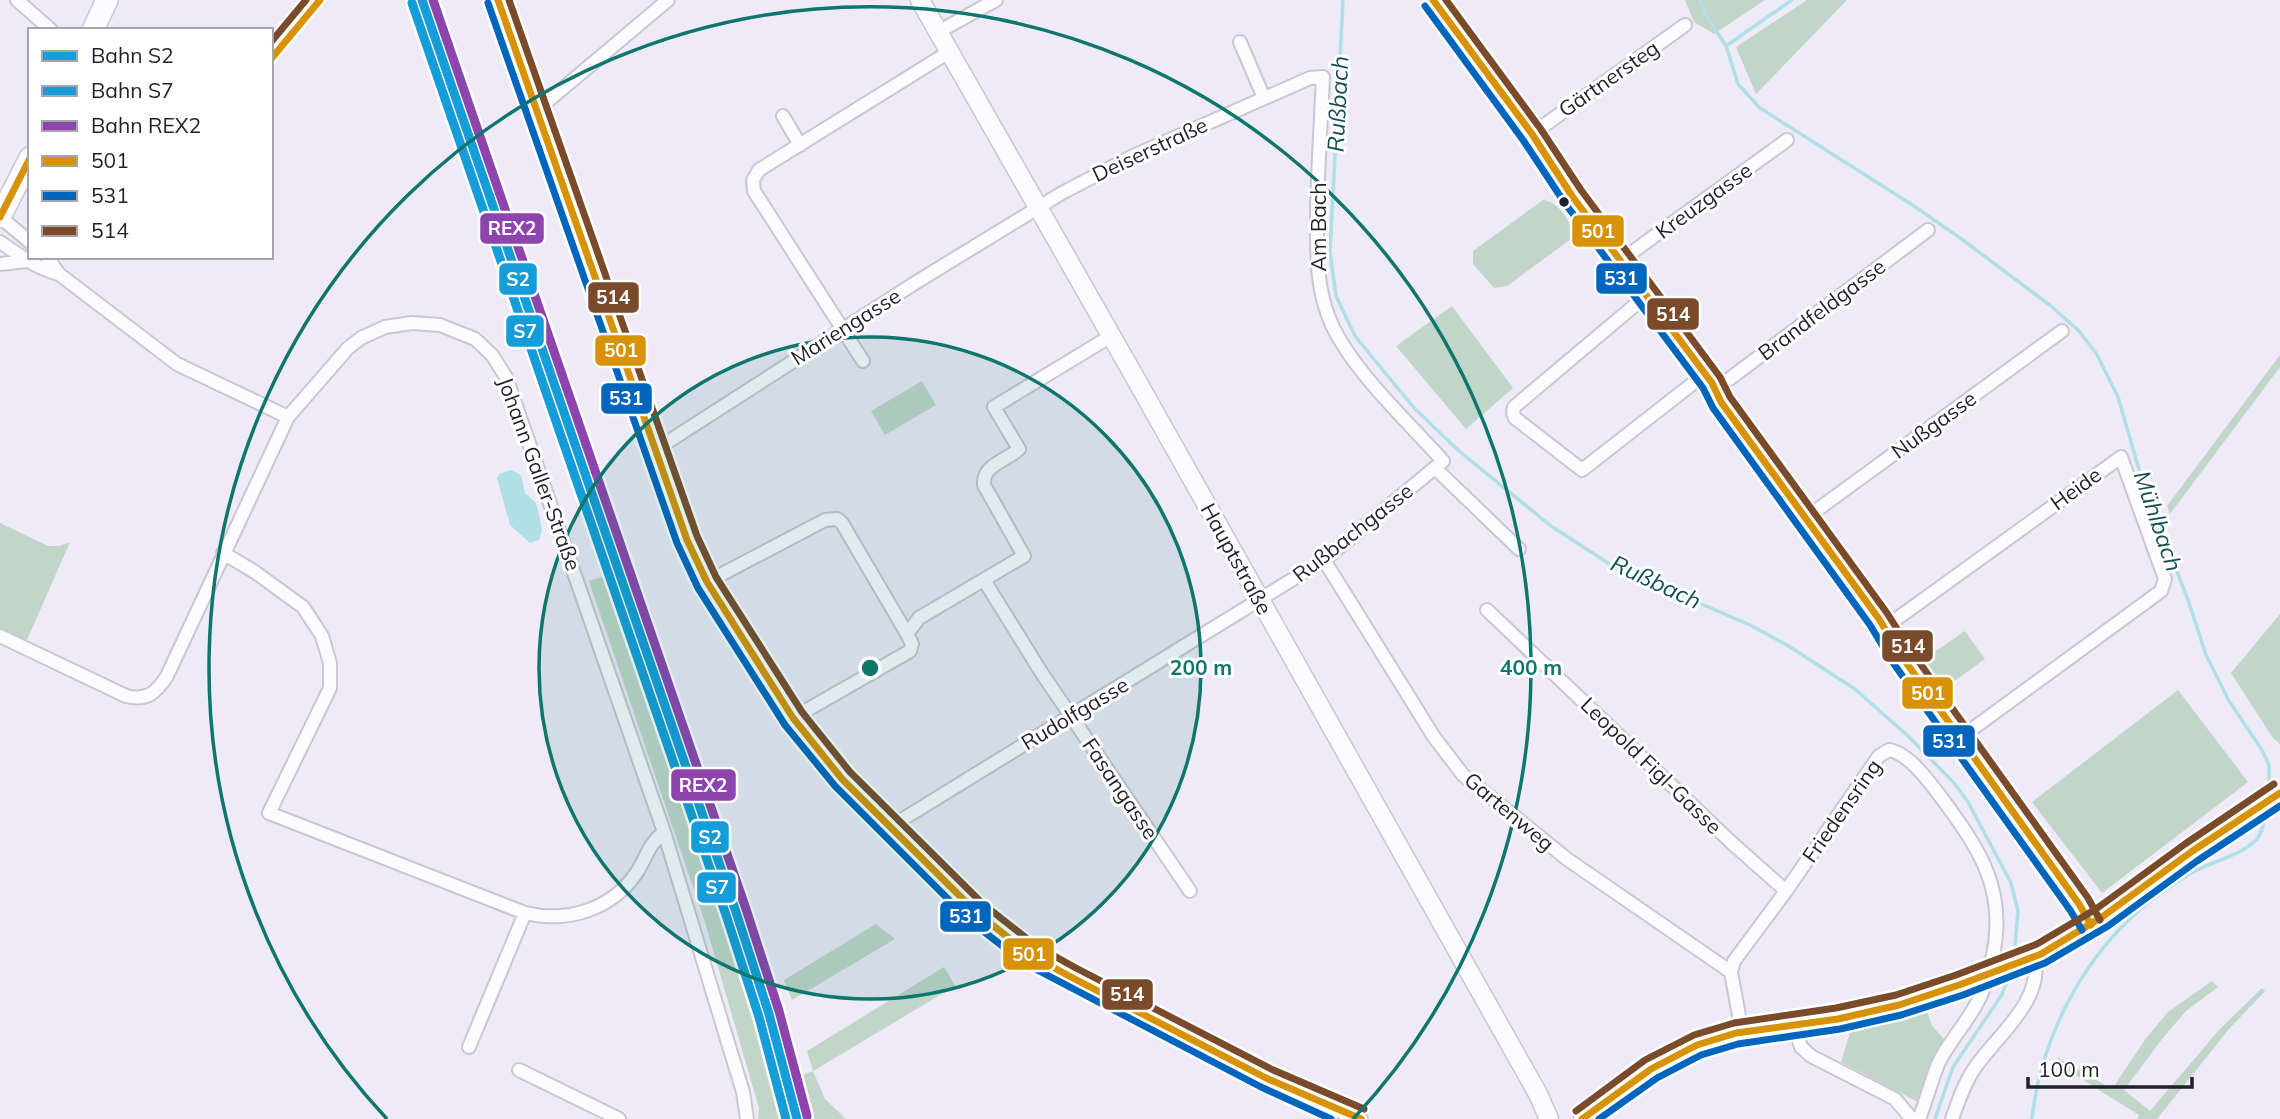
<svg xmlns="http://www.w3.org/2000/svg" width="2280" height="1119" viewBox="0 0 2280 1119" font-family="Mulish,sans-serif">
<rect width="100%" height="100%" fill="#eeeaf8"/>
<path fill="#c1d5c9" d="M 1685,0 L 1765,0 L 1714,34 L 1694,22 Z
M 1807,0 L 1847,0 L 1756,94 L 1736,47 Z
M 1543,200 C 1558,201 1575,224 1571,239 L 1507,286 L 1494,288 L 1473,264 L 1473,251 Z
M 1452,306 L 1513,388 L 1466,429 L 1396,346 Z
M 2280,355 L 2280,367 L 2170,514 L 2167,506 Z
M 922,381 L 936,405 L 885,435 L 871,411 Z
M 0,523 L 48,546 L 59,546 L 70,542 L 27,640 L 0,628 Z
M 612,574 L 706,844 L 776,1060 L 790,1119 L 758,1119 L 759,1108 L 704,919 L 589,581 Z
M 2280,614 L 2280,744 L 2273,738 L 2231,673 Z
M 1965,631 L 1985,659 L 1942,690 L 1920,662 Z
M 2178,690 L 2248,782 L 2102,893 L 2032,802 Z
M 876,924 L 895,939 L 792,1000 L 784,980 Z
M 944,967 L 955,986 L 813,1071 L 825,1099 L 846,1119 L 814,1119 L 803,1075 L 813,1071 L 807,1051 Z
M 2212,981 L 2218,987 L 2186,1011 L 2162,1039 L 2124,1090 L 2150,1111 L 2219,1030 L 2262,988 L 2265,991 L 2229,1029 L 2157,1119 L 2138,1119 L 2139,1115 L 2056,1063 L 2058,1058 L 2112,1089 L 2147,1037 L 2168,1012 Z
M 1925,1005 L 1932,1026 L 1945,1040 L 1918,1102 L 1841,1062 L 1852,1026 L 1896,1016 Z"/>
<path fill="#b1dfe6" d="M 511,470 L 521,475 L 525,493 L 535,502 L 538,509 L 542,531 L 539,540 L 530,543 L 510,525 L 497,478 L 499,474 Z"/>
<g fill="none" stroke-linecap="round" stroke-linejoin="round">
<path stroke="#b1dfe6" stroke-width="3.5" d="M 1343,0 L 1330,252 L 1336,296 L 1355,336 L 1414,408 L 1459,451 L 1551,526 L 1611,565 L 1750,625 L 1787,645 L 1855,689 L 1908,736 L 1954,783 L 1968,802 L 2011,883 L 2018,911 L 2014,958
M 1700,0 L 1706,15 L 1726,46 L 1738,84 L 1760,108 L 1914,206 L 1963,240 L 2051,306 L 2078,330 L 2096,353 L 2118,397 L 2145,490 L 2188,600 L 2206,655 L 2229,701 L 2262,750 L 2269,765 L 2269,793
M 1726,46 L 1792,0
M 1935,1119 L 1953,1067 L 2001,996 L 2011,973
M 2032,1119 C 2040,1044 2077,968 2133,916 C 2150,900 2173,884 2193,872 C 2213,861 2240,856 2256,840 C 2263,833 2264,820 2266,811"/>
<defs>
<path id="minor" d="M 17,0 L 51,30
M 498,0 L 687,540 L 707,582 L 793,718 L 842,779 L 976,912 L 1029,954 L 1069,976 L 1266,1078 L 1343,1113 L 1361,1119
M 1433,0 L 1532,134 L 1572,196 L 1712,383 L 1721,402 L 1879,619 L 1900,654 L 2079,904 L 2091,925
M 938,32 L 996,0
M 1240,42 L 1264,98
M 536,111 L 668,0
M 783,116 L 800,145
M 1532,134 L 1685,25
M 0,217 L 30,242
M 0,242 C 19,255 36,268 59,274
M 47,257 L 59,274 L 177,364 L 288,417
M 1620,261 L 1787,140
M 0,264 L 27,261
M 1647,295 L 1514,407 L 1513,413 L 1515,418 L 1582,470 L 1705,374
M 863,361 L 754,191 L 753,180 L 759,170 L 949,52
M 1716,389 L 1928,230
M 654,447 L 666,443 L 915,283 L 1062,193 L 1131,157 L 1310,78 L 1323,77 C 1321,121 1318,166 1317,210 C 1317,250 1315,288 1332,325 C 1354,372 1408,422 1443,461 L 1324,560 L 890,827
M 1435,468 L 1519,549
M 1806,518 L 2062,331
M 223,553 L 255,572 L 303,607 L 322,636 L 330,663 L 330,688 L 269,813 L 525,913 C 567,923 612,910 637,872 C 648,855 647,846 664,832
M 1324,560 L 1434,737 L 1463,775 L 1567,859 L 1731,972
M 984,580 L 1041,672 L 1190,891
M 707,582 L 825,520 L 837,519 L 842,523 L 907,634
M 1487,610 L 1732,843 L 1786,891
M 1884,628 L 2121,457 L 2165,579 L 2161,591 L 1960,738
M 0,636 L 126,696 C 147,701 156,693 167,676 L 288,417 L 348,348 L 361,338 L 385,327 L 412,323 L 440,325 L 475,339 L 492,355 L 506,377 L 664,832 L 743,1092 L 747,1119
M 793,718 L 910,651 L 912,644 L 907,634 L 919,618 L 1024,556 L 984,485 C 982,465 1006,461 1019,449 L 994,407 L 1111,336
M 1795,1026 L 1801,1047 L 1811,1056 L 1895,1099 L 1912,1119
M 1742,1032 L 1731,972 L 1734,961 L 1786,891 L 1879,756 L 1889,750 C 1910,753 1934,788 1946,804 C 1982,853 2006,892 1993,955 C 1989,971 1986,987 1978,1001 C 1967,1023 1949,1041 1938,1064 C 1931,1082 1926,1101 1919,1119
M 469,1047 L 525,913
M 519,1070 L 619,1119
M 1952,1119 C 1958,1102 1964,1084 1974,1069 C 1996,1036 2045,1001 2034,956"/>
<path id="tertiary" d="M 1582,1119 C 1618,1091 1654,1063 1697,1045 C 1748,1025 1805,1026 1858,1015 C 1912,1004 1967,983 2019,963 C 2079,940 2128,898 2179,861 C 2212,837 2247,816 2280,793"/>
<path id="secondary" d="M 920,0 L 1137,381 L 1538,1094 L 1549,1119"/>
<path id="primary" d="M 93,30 L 107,0
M 0,217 L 30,158"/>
</defs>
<use href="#minor" stroke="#cac6d3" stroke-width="16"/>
<use href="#tertiary" stroke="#cac6d3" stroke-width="19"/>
<use href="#secondary" stroke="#cac6d3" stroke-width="21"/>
<use href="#primary" stroke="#cac6d3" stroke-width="24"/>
<use href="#minor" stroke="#fcfcfe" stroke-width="12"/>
<use href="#tertiary" stroke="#fcfcfe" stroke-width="16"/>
<use href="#secondary" stroke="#fcfcfe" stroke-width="18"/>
<use href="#primary" stroke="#fcfcfe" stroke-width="21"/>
<defs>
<path id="bus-1" d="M 498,0 L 687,540 L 707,582 L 793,718 L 842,779 L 976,912 L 1029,954 L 1069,976 L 1266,1078 L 1361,1119
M 1433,0 L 1532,134 L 1572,196 L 1712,383 L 1721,402 L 1879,619 L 1900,654 L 2079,904 L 2091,925
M 271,59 L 320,0
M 0,217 L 30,158
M 1582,1119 L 1651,1069 L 1697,1045 L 1736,1033 L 1838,1019 L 1899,1005 L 1959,985 L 2041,954 L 2102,917 L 2191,852 L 2280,793"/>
<path id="bus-2" d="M 488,3 L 677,543 L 698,588 L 785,725 L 835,786 L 969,920 L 1024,963 L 1261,1087 L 1331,1119
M 1425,6 L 1523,140 L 1564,202 L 1703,388 L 1713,408 L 1870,625 L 1891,660 L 2070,910 L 2082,930
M 1599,1119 L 1657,1078 L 1701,1055 L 1738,1044 L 1840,1029 L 1901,1015 L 1963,995 L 2045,963 L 2108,926 L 2197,861 L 2280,806"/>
<path id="bus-3" d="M 509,0 L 697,536 L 716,577 L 802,712 L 850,772 L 983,904 L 1035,945 L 1074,967 L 1271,1069 L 1364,1109
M 1446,0 L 1540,128 L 1581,190 L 1720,377 L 1730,397 L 1887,613 L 1909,648 L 2088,898 L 2100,920
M 271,42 L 306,0
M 1576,1111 L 1645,1060 L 1694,1035 L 1734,1023 L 1836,1008 L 1896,995 L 1956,975 L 2037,944 L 2096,909 L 2185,844 L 2274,784"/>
</defs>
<use href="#bus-1" stroke="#fff" stroke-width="12"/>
<use href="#bus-2" stroke="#fff" stroke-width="12"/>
<use href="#bus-3" stroke="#fff" stroke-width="12"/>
<use href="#bus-1" stroke="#d79206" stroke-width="7"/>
<use href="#bus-2" stroke="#0065bd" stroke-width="7"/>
<use href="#bus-3" stroke="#7a4b2a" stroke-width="7"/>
<defs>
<path id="rail-1" d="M 422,0 L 736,912 L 769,1014 L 797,1119"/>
<path id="rail-2" d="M 412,3 L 726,915 L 759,1017 L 786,1119"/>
<path id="rail-3" d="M 433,0 L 746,909 L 779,1011 L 807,1116"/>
</defs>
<use href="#rail-1" stroke="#fff" stroke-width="14"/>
<use href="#rail-2" stroke="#fff" stroke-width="14"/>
<use href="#rail-3" stroke="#fff" stroke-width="14"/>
<use href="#rail-1" stroke="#159dd9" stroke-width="9"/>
<use href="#rail-2" stroke="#159dd9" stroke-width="9"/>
<use href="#rail-3" stroke="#8e44ad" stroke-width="9"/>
</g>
<circle cx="870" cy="668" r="331" fill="#0f766e" fill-opacity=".12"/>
<g fill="none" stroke="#0f766e" stroke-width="3.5">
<circle cx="870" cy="668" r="331"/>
<path d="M387 1119A661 661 0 1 1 1353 1119"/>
</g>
<circle fill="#221f2b" stroke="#fff" stroke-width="2.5" cx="1564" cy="202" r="6"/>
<g text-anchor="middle" stroke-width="6" stroke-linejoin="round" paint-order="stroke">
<g font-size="21" fill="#221f2b" stroke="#fff">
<text transform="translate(1609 79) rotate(-35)" y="7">Gärtnersteg</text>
<text transform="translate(1150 150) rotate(-25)" y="7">Deiserstraße</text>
<text transform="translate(1704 201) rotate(-36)" y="7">Kreuzgasse</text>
<text transform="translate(1319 227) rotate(-90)" y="7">Am Bach</text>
<text transform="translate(1822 310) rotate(-37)" y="7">Brandfeldgasse</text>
<text transform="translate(846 327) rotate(-32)" y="7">Mariengasse</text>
<text transform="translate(1934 425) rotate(-36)" y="7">Nußgasse</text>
<text transform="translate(539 474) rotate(70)" y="7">Johann Galler-Straße</text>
<text transform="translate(2076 489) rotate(-36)" y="7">Heide</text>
<text transform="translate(1353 533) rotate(-38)" y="7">Rußbachgasse</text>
<text transform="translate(1236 559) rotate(61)" y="7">Hauptstraße</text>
<text transform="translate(1075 714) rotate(-31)" y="7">Rudolfgasse</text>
<text transform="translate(1651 766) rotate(44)" y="7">Leopold Figl-Gasse</text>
<text transform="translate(1120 789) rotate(56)" y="7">Fasangasse</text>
<text transform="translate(1842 811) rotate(-55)" y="7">Friedensring</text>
<text transform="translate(1509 812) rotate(40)" y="7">Gartenweg</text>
</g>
<g font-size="23" font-style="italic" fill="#144f54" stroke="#fff">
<text transform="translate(1338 104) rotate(-87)" y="8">Rußbach</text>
<text transform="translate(2158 521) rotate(71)" y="8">Mühlbach</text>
<text transform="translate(1656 582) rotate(25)" y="8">Rußbach</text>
</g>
</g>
<circle cx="870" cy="668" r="10" fill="#0f766e" stroke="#fff" stroke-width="3.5"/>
<g font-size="21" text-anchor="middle" font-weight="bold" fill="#0f766e" stroke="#fff" stroke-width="6" stroke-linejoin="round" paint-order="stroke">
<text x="1201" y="675">200 m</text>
<text x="1531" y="675">400 m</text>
</g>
<g stroke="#fff" stroke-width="2.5">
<rect x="479" y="212" width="66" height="33" rx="7" fill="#8e44ad"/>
<rect x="1571" y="214" width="54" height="34" rx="7" fill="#d79206"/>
<rect x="1595" y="262" width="53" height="33" rx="7" fill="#0065bd"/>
<rect x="498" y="262" width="40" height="34" rx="7" fill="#159dd9"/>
<rect x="587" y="281" width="53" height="33" rx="7" fill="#7a4b2a"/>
<rect x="1646" y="297" width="54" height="34" rx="7" fill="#7a4b2a"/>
<rect x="505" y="314" width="40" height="34" rx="7" fill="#159dd9"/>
<rect x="594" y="334" width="53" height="33" rx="7" fill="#d79206"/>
<rect x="600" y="382" width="53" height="33" rx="7" fill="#0065bd"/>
<rect x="1881" y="629" width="53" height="34" rx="7" fill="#7a4b2a"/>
<rect x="1901" y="676" width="53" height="34" rx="7" fill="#d79206"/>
<rect x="1922" y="724" width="54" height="34" rx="7" fill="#0065bd"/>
<rect x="670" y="768" width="67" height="34" rx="7" fill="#8e44ad"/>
<rect x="690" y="820" width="40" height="34" rx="7" fill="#159dd9"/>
<rect x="696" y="871" width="41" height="33" rx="7" fill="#159dd9"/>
<rect x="939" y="900" width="53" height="33" rx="7" fill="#0065bd"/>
<rect x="1002" y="937" width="53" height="34" rx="7" fill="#d79206"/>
<rect x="1101" y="978" width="53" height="33" rx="7" fill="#7a4b2a"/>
</g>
<g font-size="19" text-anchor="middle" font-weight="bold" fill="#fff">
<text x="512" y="235">REX2</text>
<text x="1598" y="238">501</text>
<text x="1621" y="285">531</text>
<text x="518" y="286">S2</text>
<text x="613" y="304">514</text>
<text x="1673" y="321">514</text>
<text x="525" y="338">S7</text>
<text x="621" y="357">501</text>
<text x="626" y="405">531</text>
<text x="1908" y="653">514</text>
<text x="1928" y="700">501</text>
<text x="1949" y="748">531</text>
<text x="703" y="792">REX2</text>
<text x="710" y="844">S2</text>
<text x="717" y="894">S7</text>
<text x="966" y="923">531</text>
<text x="1029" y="961">501</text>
<text x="1127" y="1001">514</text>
</g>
<rect x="28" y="28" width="245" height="231" fill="#ffffff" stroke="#a7a5aa" stroke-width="2"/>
<rect x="42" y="51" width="35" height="10" fill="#159dd9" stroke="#a7a5aa" stroke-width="2"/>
<text x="91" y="63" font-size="21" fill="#221f2b">Bahn S2</text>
<rect x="42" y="86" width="35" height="10" fill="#159dd9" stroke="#a7a5aa" stroke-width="2"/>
<text x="91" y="98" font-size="21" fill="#221f2b">Bahn S7</text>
<rect x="42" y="121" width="35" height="10" fill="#8e44ad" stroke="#a7a5aa" stroke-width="2"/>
<text x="91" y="133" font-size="21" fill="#221f2b">Bahn REX2</text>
<rect x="42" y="156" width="35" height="10" fill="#d79206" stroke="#a7a5aa" stroke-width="2"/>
<text x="91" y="168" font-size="21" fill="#221f2b">501</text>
<rect x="42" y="191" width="35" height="10" fill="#0065bd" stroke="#a7a5aa" stroke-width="2"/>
<text x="91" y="203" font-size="21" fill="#221f2b">531</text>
<rect x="42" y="226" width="35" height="10" fill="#7a4b2a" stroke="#a7a5aa" stroke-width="2"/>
<text x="91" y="238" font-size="21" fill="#221f2b">514</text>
<path d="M2028 1077v10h164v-10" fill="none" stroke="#221f2b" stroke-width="3.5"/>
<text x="2038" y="1077" font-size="21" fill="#221f2b" stroke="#ffffff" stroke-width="5" paint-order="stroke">100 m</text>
</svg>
